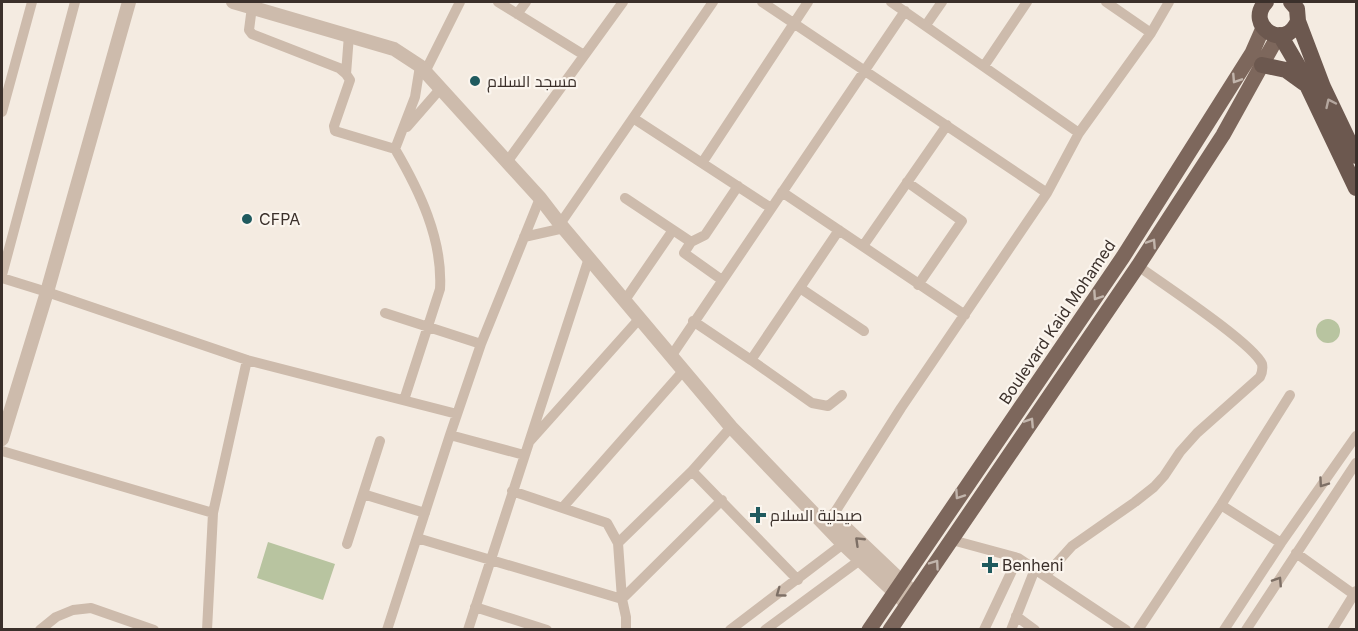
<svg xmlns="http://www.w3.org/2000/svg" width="1358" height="631" viewBox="0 0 1358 631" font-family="Inter,Cairo,sans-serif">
<rect width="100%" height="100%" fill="#f4ebe1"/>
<path fill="#b8c4a0" d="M1316 331a12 12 0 1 1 24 0a12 12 0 1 1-24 0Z
M 268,542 L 335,564 L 323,600 L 257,578 Z"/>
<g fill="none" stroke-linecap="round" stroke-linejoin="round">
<path stroke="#cdbbac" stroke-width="10" d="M 498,2 L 584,55
M 762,2 L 1047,193
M 891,2 L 1079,133
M 1106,2 L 1151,33
M 252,7 L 249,30 L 252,34 L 339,68 L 346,74 L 350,80 L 334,126 L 335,131 L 395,149
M 517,14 L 526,2
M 926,25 L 942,2
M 984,66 L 1027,2
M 425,72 L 460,2
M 346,74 L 349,35
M 2,112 L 32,2
M 633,118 L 771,208
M 407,127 L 441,88
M 507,162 L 623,2
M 702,163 L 808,2
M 907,182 L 962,221 L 918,285
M 782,192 L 965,315
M 625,198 L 691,242 L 684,253 L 722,280
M 560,224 L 713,2
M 524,237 L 564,228
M 691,242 L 705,235 L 738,186
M 863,246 L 947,125
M 2,275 L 75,2
M 2,278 L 47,292 L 247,360 L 457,414
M 800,288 L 864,331
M 625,300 L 673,230
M 385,313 L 481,344
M 693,321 L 751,360 L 839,230
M 672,355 L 905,11
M 751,360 L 812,403 L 828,406 L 842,395
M 404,400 L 440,289 C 443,239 419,190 395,149 L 415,97 L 420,66
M 450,435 L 524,455
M 530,441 L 640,318
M 2,451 L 213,513
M 692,471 L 798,580
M 512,491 L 607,523 L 618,543 L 622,599 L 626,617 L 626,630
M 363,494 L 425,513
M 1221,505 L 1281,543
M 563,507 L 684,370
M 830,520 L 901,408 L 1047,193 L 1079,133 L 1151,33 L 1169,2
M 417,538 L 622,599 L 722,500
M 952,540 L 1018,558 L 1126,630
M 618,543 L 692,471 L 731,427
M 347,544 L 380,441
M 1296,553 L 1356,596
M 1045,576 L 1072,546 L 1135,502 L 1154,487 L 1164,476 L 1180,452 L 1197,433 L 1260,377 C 1262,373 1263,369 1262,364 C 1253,343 1160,282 1138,266
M 475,607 L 547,630
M 1016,616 L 1035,630
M 40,630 L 56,617 L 73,610 L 91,608 L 154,630
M 207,630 L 213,513 L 247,360
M 387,630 L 450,435 L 481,344 L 540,198
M 468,630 L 589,258
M 730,630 L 843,544
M 765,630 L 860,560
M 984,630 L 1018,558
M 1011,630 L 1035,569
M 1138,630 L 1221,505 L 1290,395
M 1224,630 L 1281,543 L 1356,436
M 1246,630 L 1356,463
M 1332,630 L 1356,591"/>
<path stroke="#cdbbac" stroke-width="14" d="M 233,2 L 394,49 L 420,66 L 540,198 L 560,224 L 731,427 L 843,544 L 907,604
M 2,439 L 47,292 L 129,2
M 833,516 L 915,594"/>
<path stroke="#7d675c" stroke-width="15" d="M 869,630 L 1123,257 L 1252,53 L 1263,28
M 890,630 L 1138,266 L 1223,135 L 1278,36"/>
<path stroke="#6c584f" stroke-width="16" d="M 1266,2 C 1244,25 1285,53 1298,21 L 1297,9 L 1291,2
M 1298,21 L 1323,87 L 1356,156
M 1280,35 L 1297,64 L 1356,188
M 1262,65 L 1286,70 L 1304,83"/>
</g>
<defs><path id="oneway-chevron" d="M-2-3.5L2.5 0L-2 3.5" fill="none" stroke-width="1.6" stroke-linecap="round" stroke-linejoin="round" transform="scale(1.5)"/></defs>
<g stroke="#c2b5ac">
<use href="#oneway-chevron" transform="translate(1236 79) rotate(123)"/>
<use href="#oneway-chevron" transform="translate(1152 243) rotate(-57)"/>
<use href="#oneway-chevron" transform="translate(1097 296) rotate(124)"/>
<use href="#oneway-chevron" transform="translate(1030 422) rotate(-57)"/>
<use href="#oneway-chevron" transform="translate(959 495) rotate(124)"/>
<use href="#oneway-chevron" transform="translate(935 564) rotate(-55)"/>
</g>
<use stroke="#b4a69e" href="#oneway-chevron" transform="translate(1330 103) rotate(-115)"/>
<g stroke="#7d6f65">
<use href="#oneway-chevron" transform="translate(1323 483) rotate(125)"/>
<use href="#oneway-chevron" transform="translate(859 541) rotate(-136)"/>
<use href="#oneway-chevron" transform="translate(1278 581) rotate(-57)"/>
<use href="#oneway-chevron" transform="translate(780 593) rotate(144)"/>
</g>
<g fill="#1f5a5e" stroke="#fbf5ee" stroke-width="2">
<circle cx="475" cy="81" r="6"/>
<circle cx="247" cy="219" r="6"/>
<path d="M755 506h6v6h6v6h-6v6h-6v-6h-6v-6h6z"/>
<path d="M987 556h6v6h6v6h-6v6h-6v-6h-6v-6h6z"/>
</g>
<g text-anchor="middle" stroke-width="4.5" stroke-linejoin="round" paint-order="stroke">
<g font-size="16" fill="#3b302b" stroke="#fbf5ee" text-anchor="start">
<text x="487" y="87">مسجد السلام</text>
<text x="259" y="225">CFPA</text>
<text x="770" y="521">صيدلية السلام</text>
<text x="1002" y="571">Benheni</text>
</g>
<g font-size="16" fill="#3b302b" stroke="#fbf5ee">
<text transform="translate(1057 322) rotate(-56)" y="6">Boulevard Kaid Mohamed</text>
</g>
</g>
<rect width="1358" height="631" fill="none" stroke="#3b302b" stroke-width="6"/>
</svg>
